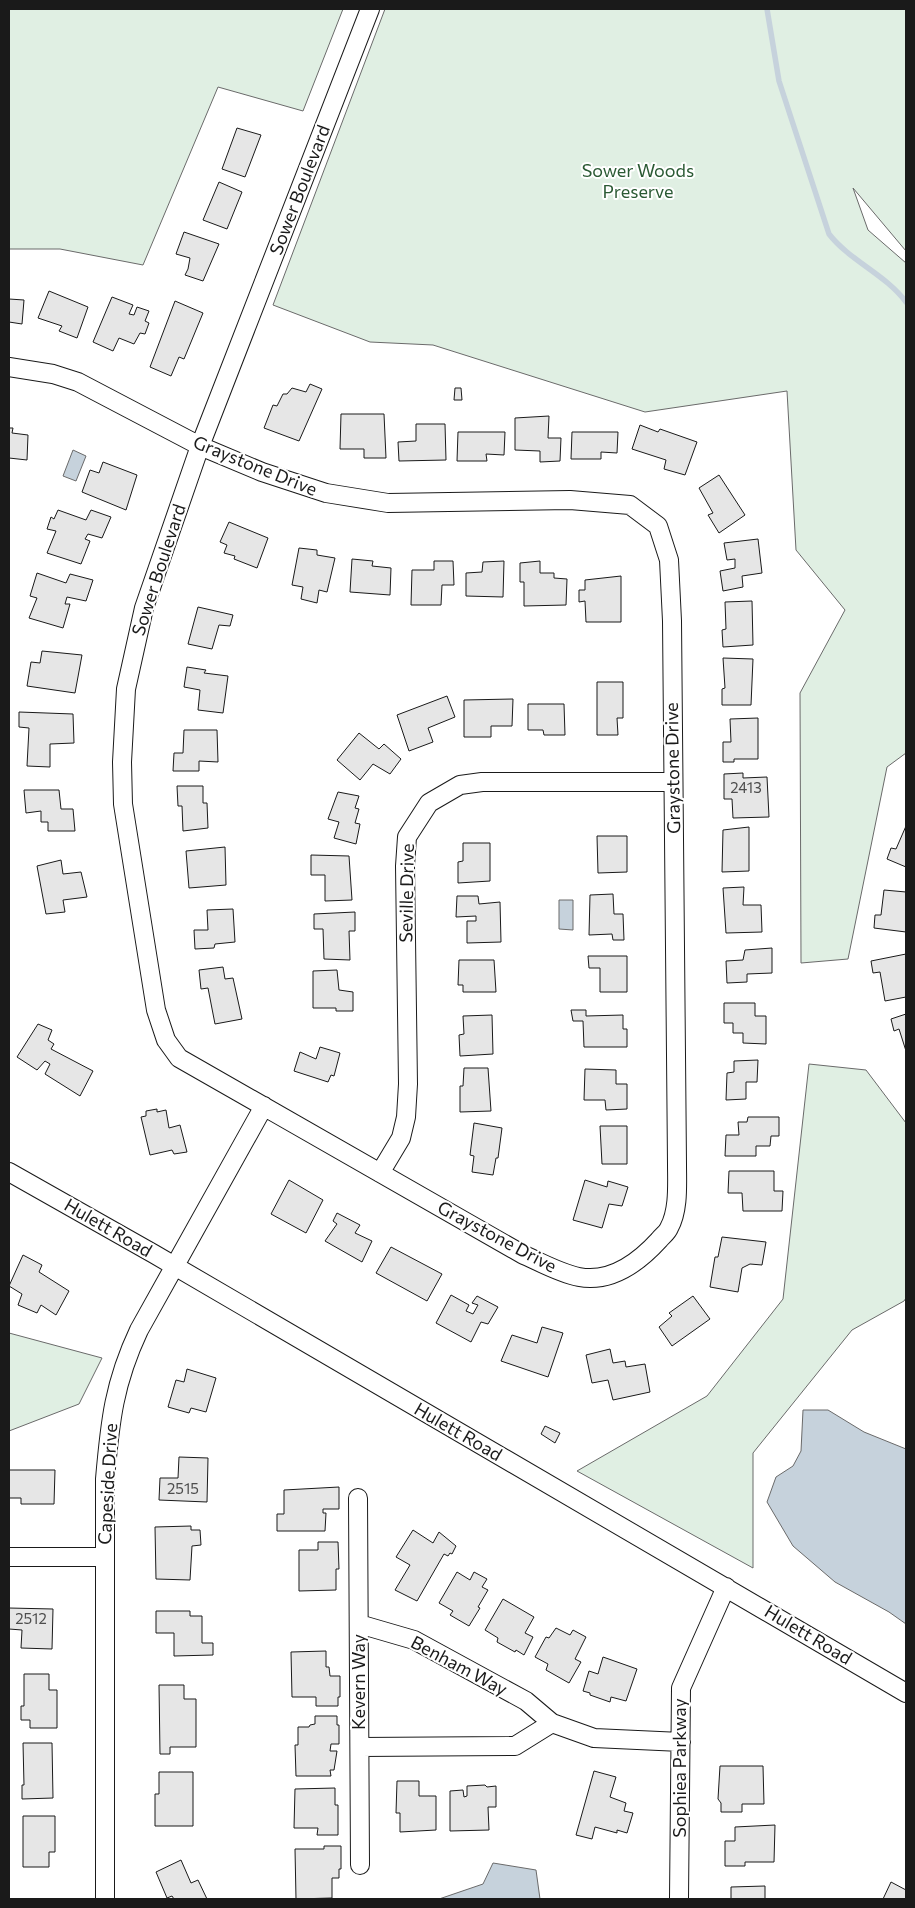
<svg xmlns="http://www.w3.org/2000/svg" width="915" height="1908" viewBox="0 0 915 1908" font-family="Commissioner,sans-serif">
<rect width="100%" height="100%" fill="#fff"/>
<path fill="#e0efe3" stroke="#6a6a6a" d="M 9,9 L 343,9 L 303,111 L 218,87 L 143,265 L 60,249 L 9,249 Z
M 385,9 L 906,9 L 906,251 L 853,188 L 868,230 L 906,263 L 906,753 L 887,767 L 848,959 L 801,963 L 800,693 L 845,610 L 796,550 L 787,391 L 645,412 L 433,345 L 370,342 L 273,305 Z
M 809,1064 L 866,1070 L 906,1123 L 906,1298 L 904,1301 L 852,1330 L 753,1453 L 753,1568 L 577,1471 L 707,1396 L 783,1299 Z
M 9,1333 L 102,1358 L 79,1404 L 9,1431 Z"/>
<path fill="#c6d2dc" stroke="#6a6a6a" d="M 73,450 L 86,456 L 76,481 L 63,476 Z
M 559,900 L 573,900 L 573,930 L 559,929 Z
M 803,1410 L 828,1410 L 864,1432 L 906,1449 L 906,1624 L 889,1612 L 835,1582 L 793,1546 L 767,1502 L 776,1477 L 793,1466 L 801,1451 Z
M 493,1863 L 536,1870 L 540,1899 L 439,1899 L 483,1884 Z"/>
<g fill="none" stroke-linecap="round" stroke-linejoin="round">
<path stroke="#c6d2dc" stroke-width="5.5" d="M 767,9 L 779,81 L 829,234 C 850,261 885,274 906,302"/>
</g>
<path fill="#e6e6e6" stroke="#1a1a1a" d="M 237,128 L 261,135 L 245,177 L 222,169 Z
M 219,182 L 242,192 L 227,229 L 203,220 Z
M 184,232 L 219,244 L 203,281 L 185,275 L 188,269 L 190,258 L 176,254 Z
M 49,291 L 88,307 L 77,338 L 59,331 L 62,326 L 38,318 Z
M 112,297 L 133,305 L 129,314 L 134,315 L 137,307 L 149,311 L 145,321 L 149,323 L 145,334 L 140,333 L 134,344 L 119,338 L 113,351 L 93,342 Z
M 9,299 L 24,300 L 22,324 L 9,322 Z
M 175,301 L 203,313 L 184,359 L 179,357 L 171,376 L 150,367 Z
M 310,384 L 322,389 L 299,441 L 264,428 L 273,405 L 277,406 L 283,394 L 287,394 L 292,388 L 306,392 Z
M 455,388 L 461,388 L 462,400 L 454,400 Z
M 341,414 L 384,414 L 386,458 L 364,458 L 364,449 L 340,449 Z
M 549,416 L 548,438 L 561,438 L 560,461 L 540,462 L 540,451 L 515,450 L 515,418 Z
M 416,424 L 445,424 L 446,460 L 399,461 L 398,442 L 416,441 Z
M 640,425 L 658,432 L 660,429 L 697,442 L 685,475 L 664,469 L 666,460 L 632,449 Z
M 9,428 L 13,428 L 12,433 L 28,435 L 27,460 L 9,458 Z
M 458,432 L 505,432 L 504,455 L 486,454 L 487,461 L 457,461 Z
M 572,432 L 618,432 L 617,453 L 601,452 L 601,459 L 571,459 Z
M 103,462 L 137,475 L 126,510 L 82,492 L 90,470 L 99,473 Z
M 719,475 L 745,515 L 719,533 L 708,515 L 713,513 L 699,488 Z
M 58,510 L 86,520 L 91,510 L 111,517 L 102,538 L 88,534 L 85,539 L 90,541 L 81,564 L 47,553 L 56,531 L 47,529 L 51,517 L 54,519 Z
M 229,522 L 268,538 L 257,568 L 234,559 L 235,556 L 224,553 L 227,545 L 220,542 Z
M 758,539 L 762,573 L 742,576 L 743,587 L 723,591 L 720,571 L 735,568 L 735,559 L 727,560 L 724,543 Z
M 299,548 L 317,550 L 317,555 L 335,558 L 327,592 L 319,590 L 317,603 L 301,599 L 303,587 L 292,585 Z
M 352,559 L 373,561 L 372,566 L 391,568 L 390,595 L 350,592 Z
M 434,561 L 453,561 L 454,585 L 442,585 L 441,605 L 411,605 L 412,570 L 434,570 Z
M 504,561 L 503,597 L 466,596 L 466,573 L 482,572 L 483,562 Z
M 540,561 L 540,573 L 554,573 L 554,578 L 567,579 L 566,605 L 524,606 L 524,582 L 520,582 L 520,563 Z
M 37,573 L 66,583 L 70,574 L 93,580 L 86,601 L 67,597 L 65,604 L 70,604 L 63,628 L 29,618 L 37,598 L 30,596 Z
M 621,576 L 621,622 L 586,622 L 585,601 L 579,602 L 579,590 L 585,590 L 585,580 Z
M 752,601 L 753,645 L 723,647 L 722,630 L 726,629 L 725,602 Z
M 198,607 L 233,615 L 230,626 L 219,625 L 212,649 L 188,644 Z
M 42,651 L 82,655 L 75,693 L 27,686 L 31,662 L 40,663 Z
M 723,658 L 753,659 L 751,705 L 722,705 L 722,689 L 725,688 Z
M 187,667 L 206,670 L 204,673 L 228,676 L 223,713 L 198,710 L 200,690 L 184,687 Z
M 597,682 L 623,682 L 623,718 L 617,718 L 618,735 L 597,735 Z
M 447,696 L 455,717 L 428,728 L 433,742 L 409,751 L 397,715 Z
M 513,699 L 512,726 L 491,726 L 491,737 L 464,737 L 464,700 Z
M 528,704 L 564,704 L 565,735 L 544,735 L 543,730 L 528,730 Z
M 19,712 L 73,714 L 74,743 L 50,744 L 50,767 L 27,766 L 29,728 L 19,727 Z
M 758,718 L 758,759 L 734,759 L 734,762 L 723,762 L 723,742 L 731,742 L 730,719 Z
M 184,730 L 217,730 L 218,762 L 199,761 L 199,771 L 173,771 L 174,753 L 183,753 Z
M 359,733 L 379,749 L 384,744 L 401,759 L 390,774 L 373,764 L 360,780 L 337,760 Z
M 743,773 L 743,778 L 767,777 L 769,817 L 733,818 L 732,799 L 724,799 L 724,774 Z
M 177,786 L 203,786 L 203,803 L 207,803 L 208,828 L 183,831 L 182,806 L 178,806 Z
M 24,790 L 59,790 L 61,809 L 73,809 L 75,831 L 48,831 L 48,822 L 41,822 L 41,811 L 26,813 Z
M 338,792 L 359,796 L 355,808 L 359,809 L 355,823 L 360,824 L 356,844 L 334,838 L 339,822 L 328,819 Z
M 906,826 L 906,867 L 887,859 L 891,848 L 896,849 Z
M 749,827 L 749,871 L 722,872 L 723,830 Z
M 597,836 L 627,836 L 627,872 L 598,873 Z
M 463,843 L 490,843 L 490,881 L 458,883 L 458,862 L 463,861 Z
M 225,847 L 226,885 L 189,888 L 186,851 Z
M 311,855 L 349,856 L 352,900 L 325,901 L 325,875 L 311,875 Z
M 61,860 L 63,874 L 81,872 L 87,897 L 63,900 L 65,912 L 46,914 L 37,866 Z
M 744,887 L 743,905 L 761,905 L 762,932 L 726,933 L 723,888 Z
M 884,890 L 906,892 L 906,932 L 874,928 L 875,915 L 881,915 Z
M 613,894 L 614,914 L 623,914 L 624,940 L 613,940 L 612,934 L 589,935 L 590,895 Z
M 457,896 L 478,896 L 479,904 L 500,902 L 501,942 L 467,943 L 467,921 L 476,921 L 476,916 L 456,917 Z
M 233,909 L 235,942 L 215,944 L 214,948 L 195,949 L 194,930 L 208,930 L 207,910 Z
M 355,912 L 355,931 L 349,931 L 350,960 L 324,959 L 323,929 L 314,929 L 314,914 Z
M 772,948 L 772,973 L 747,974 L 747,982 L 727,983 L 726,961 L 743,960 L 745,950 Z
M 906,954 L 906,997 L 885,1001 L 880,972 L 873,973 L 871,961 Z
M 588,956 L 627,956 L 627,992 L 600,992 L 600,968 L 589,968 Z
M 459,960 L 494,960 L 496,992 L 463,992 L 463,985 L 458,985 Z
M 223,967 L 225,979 L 233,978 L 242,1019 L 215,1024 L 208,988 L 201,989 L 199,970 Z
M 337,970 L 339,990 L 353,992 L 353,1011 L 336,1011 L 336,1008 L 313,1008 L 313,971 Z
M 724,1003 L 755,1003 L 755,1016 L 766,1016 L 766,1044 L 743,1043 L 743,1033 L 733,1033 L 733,1023 L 724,1023 Z
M 571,1010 L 586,1010 L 586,1016 L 623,1015 L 623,1029 L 627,1029 L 627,1047 L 584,1047 L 583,1021 L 573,1021 Z
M 906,1014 L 906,1051 L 899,1029 L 894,1031 L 891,1019 Z
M 492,1015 L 493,1054 L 460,1056 L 459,1035 L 464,1034 L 463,1016 Z
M 38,1024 L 52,1030 L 48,1040 L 54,1044 L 51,1049 L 93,1071 L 80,1096 L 45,1074 L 50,1064 L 45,1061 L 37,1070 L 17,1057 Z
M 320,1047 L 340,1053 L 334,1076 L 331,1075 L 328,1082 L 294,1071 L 300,1052 L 316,1059 Z
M 758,1060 L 757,1082 L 746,1082 L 746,1099 L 726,1100 L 727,1073 L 734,1072 L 734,1061 Z
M 464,1068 L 488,1068 L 491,1111 L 460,1112 L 460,1086 L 463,1086 Z
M 585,1069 L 616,1070 L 616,1084 L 627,1084 L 627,1109 L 606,1110 L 605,1100 L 584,1100 Z
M 157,1109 L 157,1112 L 166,1110 L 169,1128 L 180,1125 L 187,1152 L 174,1154 L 172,1150 L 150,1155 L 141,1117 L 146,1116 L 146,1111 Z
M 748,1117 L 779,1117 L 779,1136 L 771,1136 L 770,1146 L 756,1146 L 756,1156 L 725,1156 L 726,1135 L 739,1135 L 738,1122 L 747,1122 Z
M 474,1123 L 502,1128 L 498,1158 L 496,1158 L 493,1175 L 472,1172 L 474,1156 L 470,1155 Z
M 600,1126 L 627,1126 L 627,1164 L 602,1164 Z
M 729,1171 L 774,1171 L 774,1191 L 783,1191 L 782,1211 L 743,1211 L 742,1193 L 728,1193 Z
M 289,1180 L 323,1200 L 306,1233 L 271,1214 Z
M 585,1180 L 607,1187 L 608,1181 L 628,1187 L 622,1206 L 609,1204 L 602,1228 L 573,1220 Z
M 337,1213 L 360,1225 L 355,1233 L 372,1241 L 362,1262 L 325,1241 L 337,1224 L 333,1221 Z
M 722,1237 L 766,1242 L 762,1265 L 750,1264 L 742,1268 L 738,1292 L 710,1287 L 715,1257 L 718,1257 Z
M 391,1247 L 442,1274 L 427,1301 L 376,1273 Z
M 23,1255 L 42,1265 L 39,1272 L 69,1291 L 56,1315 L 41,1305 L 37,1313 L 18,1305 L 22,1294 L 9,1286 Z
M 451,1295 L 469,1305 L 466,1311 L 473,1314 L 478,1305 L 472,1303 L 477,1296 L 498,1307 L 488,1324 L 481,1322 L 471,1342 L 436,1323 Z
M 693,1296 L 710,1319 L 672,1346 L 659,1327 L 672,1316 L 669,1313 Z
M 542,1327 L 563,1333 L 548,1377 L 501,1361 L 512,1335 L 537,1343 Z
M 610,1349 L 613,1363 L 625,1361 L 626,1367 L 645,1364 L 650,1392 L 613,1400 L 608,1380 L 592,1383 L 586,1355 Z
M 187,1369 L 216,1378 L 206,1412 L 191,1408 L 189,1413 L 168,1407 L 176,1380 L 184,1382 Z
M 545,1426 L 560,1433 L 555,1443 L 541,1434 Z
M 179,1457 L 208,1458 L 207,1502 L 159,1500 L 160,1478 L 178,1478 Z
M 9,1470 L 55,1470 L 54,1504 L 21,1504 L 21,1498 L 9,1498 Z
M 339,1487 L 339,1509 L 323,1509 L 323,1513 L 326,1513 L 325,1531 L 277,1531 L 277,1514 L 284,1514 L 284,1490 Z
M 191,1526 L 191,1530 L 200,1530 L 201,1545 L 192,1546 L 190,1580 L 156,1579 L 155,1527 Z
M 413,1530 L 433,1543 L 439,1532 L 456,1546 L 452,1554 L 450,1553 L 448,1556 L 444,1554 L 417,1601 L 395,1590 L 410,1565 L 396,1557 Z
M 318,1542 L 338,1542 L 339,1569 L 336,1569 L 336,1590 L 299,1591 L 299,1550 L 318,1550 Z
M 457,1572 L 470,1580 L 474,1572 L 487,1579 L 482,1587 L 488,1590 L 478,1607 L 480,1608 L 469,1626 L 450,1615 L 453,1611 L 439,1603 Z
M 503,1599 L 534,1617 L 525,1633 L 533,1637 L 524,1655 L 516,1650 L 515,1652 L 497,1642 L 498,1638 L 485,1630 Z
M 9,1608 L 53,1609 L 52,1649 L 21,1648 L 22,1630 L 9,1629 Z
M 156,1611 L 190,1611 L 190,1616 L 202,1616 L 202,1643 L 213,1643 L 213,1655 L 174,1656 L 174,1633 L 156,1633 Z
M 556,1628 L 570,1635 L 573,1630 L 586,1637 L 575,1659 L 581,1662 L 569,1683 L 546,1670 L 548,1664 L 535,1657 L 546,1637 L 549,1638 Z
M 326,1651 L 326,1667 L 329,1667 L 330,1676 L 340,1676 L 340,1697 L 338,1697 L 338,1706 L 316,1706 L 316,1697 L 292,1697 L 291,1652 Z
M 603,1657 L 637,1669 L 626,1701 L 611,1697 L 610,1702 L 590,1695 L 590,1693 L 583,1691 L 589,1671 L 598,1674 Z
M 24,1674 L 49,1674 L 49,1690 L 57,1690 L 57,1728 L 30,1728 L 30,1720 L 21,1720 L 21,1706 L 24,1706 Z
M 159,1685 L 184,1685 L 184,1699 L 196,1699 L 196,1747 L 170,1747 L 170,1754 L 160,1754 Z
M 315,1716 L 337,1716 L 337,1725 L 339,1725 L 339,1744 L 331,1744 L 330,1751 L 337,1751 L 334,1770 L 330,1770 L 331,1776 L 296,1776 L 295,1745 L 298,1745 L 298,1727 L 309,1727 L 310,1725 L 315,1724 Z
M 23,1743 L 52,1743 L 53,1798 L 22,1799 L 22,1785 L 24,1785 Z
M 720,1766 L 763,1766 L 764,1804 L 742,1804 L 742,1812 L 721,1812 L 721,1803 L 718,1799 Z
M 594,1771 L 616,1777 L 610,1797 L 626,1803 L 624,1811 L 633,1813 L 627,1833 L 617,1830 L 617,1833 L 595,1827 L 592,1839 L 576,1835 Z
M 159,1772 L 193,1772 L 193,1826 L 155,1826 L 155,1794 L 159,1794 Z
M 397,1781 L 419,1781 L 419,1796 L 436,1796 L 436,1830 L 400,1832 L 400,1813 L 396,1813 Z
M 485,1785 L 487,1787 L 496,1786 L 496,1807 L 488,1807 L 489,1830 L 450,1831 L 450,1791 L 463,1790 L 464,1797 L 467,1796 L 467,1786 Z
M 335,1788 L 335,1805 L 338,1805 L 338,1835 L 317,1835 L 318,1828 L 294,1828 L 295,1789 Z
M 23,1816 L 55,1816 L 55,1852 L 49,1852 L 49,1867 L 23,1867 Z
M 775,1825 L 774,1862 L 745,1862 L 745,1866 L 725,1866 L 725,1841 L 735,1841 L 735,1827 Z
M 324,1846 L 341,1846 L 341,1869 L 339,1869 L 339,1878 L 332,1878 L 332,1898 L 296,1899 L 295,1849 L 324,1849 Z
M 181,1860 L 191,1883 L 198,1880 L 207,1899 L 174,1899 L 172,1896 L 167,1898 L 156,1872 Z
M 891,1882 L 906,1890 L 906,1899 L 883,1899 Z
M 765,1886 L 765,1899 L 731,1899 L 731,1887 Z"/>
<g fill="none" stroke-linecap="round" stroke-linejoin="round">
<defs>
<path id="street" d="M 9,367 L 53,374 L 78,382 L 200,446 L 262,472 L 326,493 L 388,503 L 570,500 L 630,505 L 658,526 L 669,560 L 672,621 L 677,1164 C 677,1184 679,1210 669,1228 C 667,1233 662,1236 659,1240 C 638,1263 611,1283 579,1277 C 559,1273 540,1262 522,1254 L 179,1058 L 166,1040 L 156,1010 L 123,804 L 122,762 L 126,689 L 144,608 L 200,446 L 370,9
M 9,1172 L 154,1254 L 906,1693
M 380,1173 L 401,1138 L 406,1117 L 408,1084 L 405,866 L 407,837 L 429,803 L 460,785 L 482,782 L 673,782
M 358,1498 L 360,1865
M 9,1557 L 104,1557
M 359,1624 L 414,1640 L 526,1701 L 552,1723
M 360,1747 L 515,1746 L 552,1723 L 594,1738 L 681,1742
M 105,1899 L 105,1479 C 110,1421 114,1383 139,1330 L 264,1106
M 679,1899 L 681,1688 L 726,1587"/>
</defs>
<use href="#street" stroke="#1a1a1a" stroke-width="20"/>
<use href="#street" stroke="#fff" stroke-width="18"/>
</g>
<g text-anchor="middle" stroke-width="4" stroke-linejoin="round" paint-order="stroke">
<g font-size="15" fill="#4d4d4d">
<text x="746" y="793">2413</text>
<text x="183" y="1494">2515</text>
<text x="31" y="1624">2512</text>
</g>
<g font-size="18" fill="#2b5a34" stroke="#fff">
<text x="638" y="177">Sower Woods<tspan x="638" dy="21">Preserve</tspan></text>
</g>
<g font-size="18" fill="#1a1a1a" stroke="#fff">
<text transform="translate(300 190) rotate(-69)" y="6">Sower Boulevard</text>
<text transform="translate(255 466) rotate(22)" y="6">Graystone Drive</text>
<text transform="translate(159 570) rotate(-72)" y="6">Sower Boulevard</text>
<text transform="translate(673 768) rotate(-91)" y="6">Graystone Drive</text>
<text transform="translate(407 893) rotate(-89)" y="6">Seville Drive</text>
<text transform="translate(108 1228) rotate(30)" y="6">Hulett Road</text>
<text transform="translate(497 1237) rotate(28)" y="6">Graystone Drive</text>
<text transform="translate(458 1432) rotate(30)" y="6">Hulett Road</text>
<text transform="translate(108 1484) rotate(-87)" y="6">Capeside Drive</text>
<text transform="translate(808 1635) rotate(31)" y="6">Hulett Road</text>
<text transform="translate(459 1666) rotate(28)" y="6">Benham Way</text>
<text transform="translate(359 1682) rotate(-90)" y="6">Kevern Way</text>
<text transform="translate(680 1768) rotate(-90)" y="6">Sophiea Parkway</text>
</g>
</g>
<rect width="915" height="1908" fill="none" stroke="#1a1a1a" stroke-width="20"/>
</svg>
